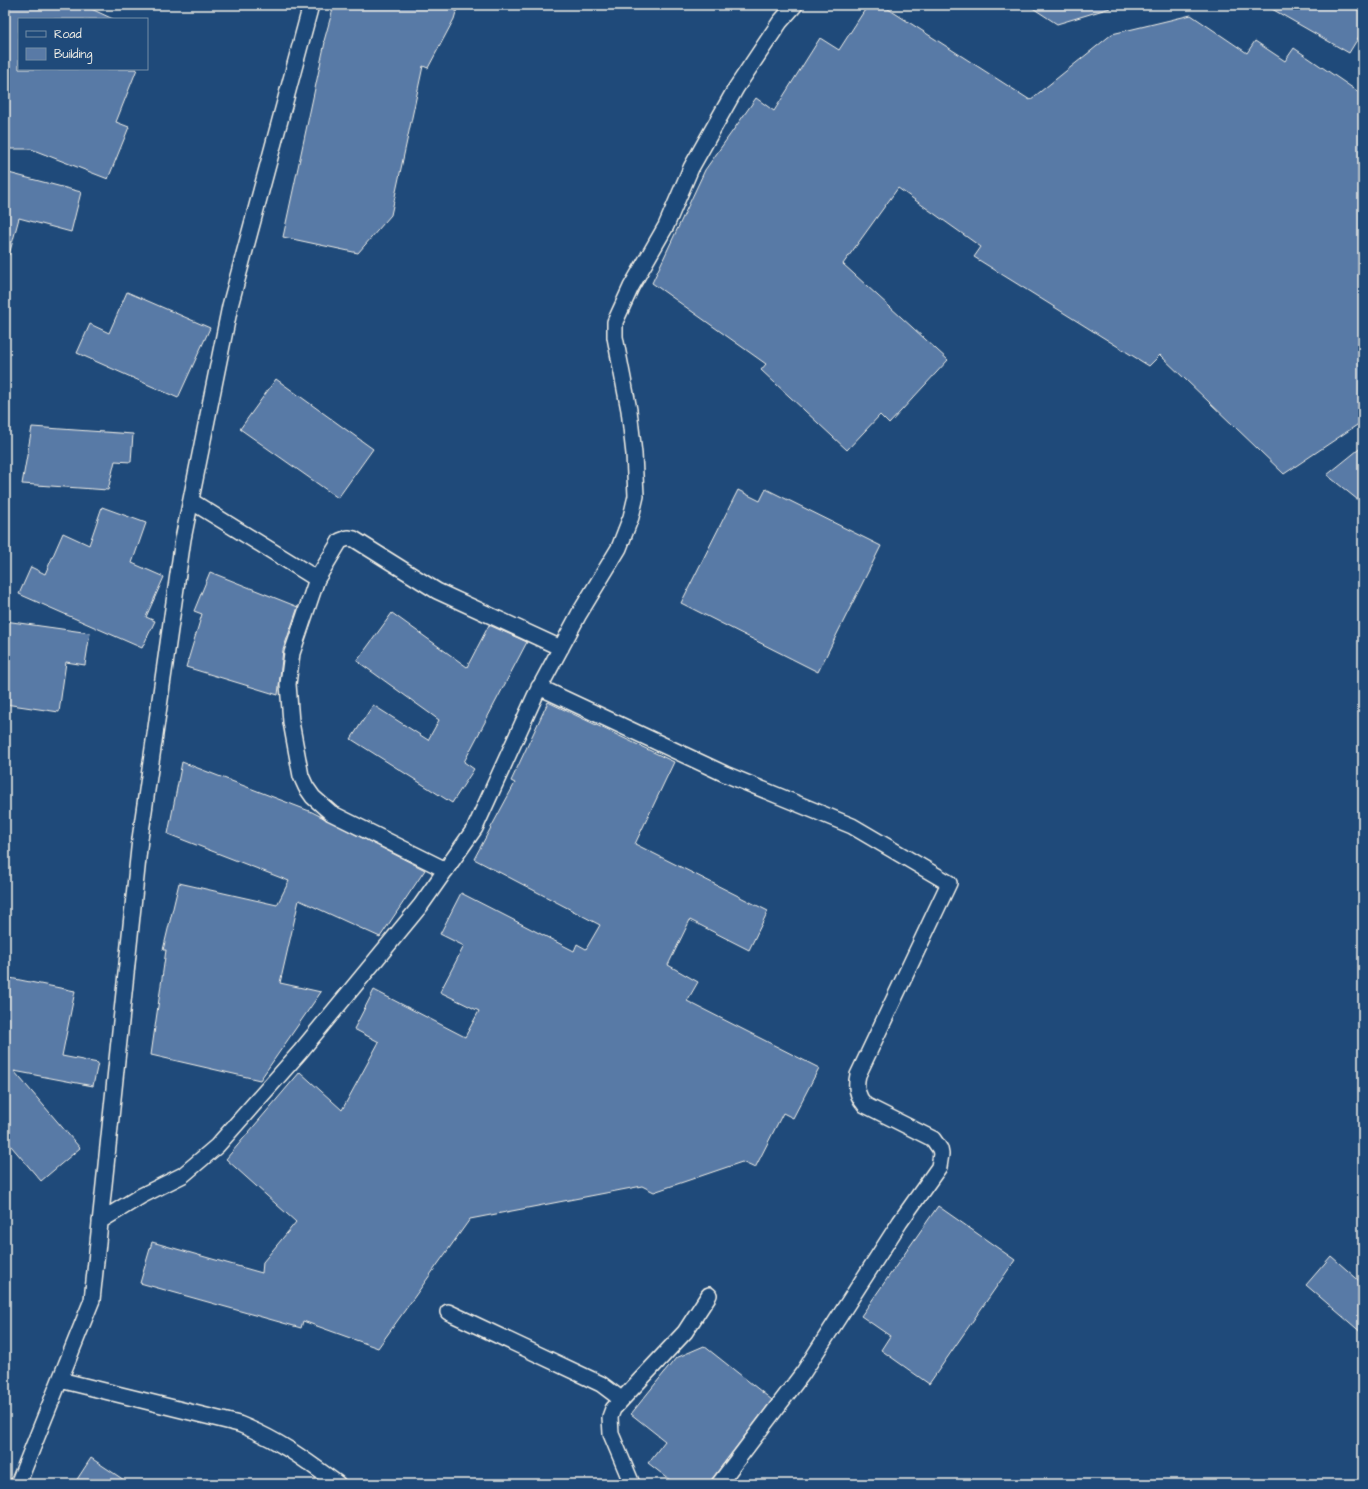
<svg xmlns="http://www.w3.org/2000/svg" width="1368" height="1489" viewBox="0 0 1368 1489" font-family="'Architects Daughter',sans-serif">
<rect width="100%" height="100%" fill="#1f4a7a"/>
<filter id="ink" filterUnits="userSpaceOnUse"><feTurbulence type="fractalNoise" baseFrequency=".025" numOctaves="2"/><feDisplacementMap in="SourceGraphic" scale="8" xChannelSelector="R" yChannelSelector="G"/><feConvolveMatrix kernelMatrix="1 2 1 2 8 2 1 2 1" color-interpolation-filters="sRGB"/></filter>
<g filter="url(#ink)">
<path fill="#597aa6" stroke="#f4f1e8" d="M 5,5 L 83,5 L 113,19 L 19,19 L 19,69 L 137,69 L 116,122 L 129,127 L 108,179 L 31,149 L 5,149 Z
M 334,5 L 458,5 L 454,19 L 428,68 L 423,66 L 391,215 L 358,253 L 283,237 L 325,42 L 324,41 Z
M 868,5 L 882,5 L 1030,100 L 1112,34 L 1191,15 L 1247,53 L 1255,41 L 1285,61 L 1294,48 L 1363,95 L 1363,421 L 1284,474 L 1160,355 L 1149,366 L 974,257 L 981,247 L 898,188 L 843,264 L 948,360 L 889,424 L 880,415 L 847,450 L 761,370 L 766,364 L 652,283 L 705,170 L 756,98 L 774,111 L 820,38 L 839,50 Z
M 1028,5 L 1109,5 L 1110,8 L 1057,24 Z
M 1265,5 L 1363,5 L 1363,30 L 1349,53 Z
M 5,172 L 81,192 L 71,232 L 19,218 L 9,255 L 5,254 Z
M 127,292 L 210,328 L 178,398 L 77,353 L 90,324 L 109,333 Z
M 276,379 L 373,449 L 338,498 L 240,429 Z
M 32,427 L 133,434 L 131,462 L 115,461 L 108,490 L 22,484 Z
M 1363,446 L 1363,504 L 1327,475 Z
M 766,489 L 881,546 L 818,672 L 681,603 L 738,490 L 760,501 Z
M 102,507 L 146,523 L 132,563 L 164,577 L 146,617 L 155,621 L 142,648 L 19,594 L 31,567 L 45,574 L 63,533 L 89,545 Z
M 210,572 L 298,607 L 283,650 L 278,695 L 186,667 L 202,614 L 194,611 Z
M 392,613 L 467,667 L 489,625 L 527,642 L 464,762 L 474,769 L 452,803 L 351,739 L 373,705 L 428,740 L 439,720 L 357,661 Z
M 5,621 L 90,633 L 85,665 L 66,662 L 59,712 L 5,704 Z
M 548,702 L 674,762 L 635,844 L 768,911 L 749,950 L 690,920 L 668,965 L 698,982 L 687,1001 L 819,1068 L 793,1118 L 783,1113 L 755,1168 L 742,1162 L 654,1192 L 642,1186 L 470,1219 L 378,1348 L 303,1321 L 301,1328 L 140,1283 L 152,1242 L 262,1273 L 263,1262 L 296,1222 L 226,1159 L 300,1072 L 342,1110 L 379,1042 L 354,1029 L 374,990 L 465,1037 L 479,1011 L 440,992 L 464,946 L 440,934 L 461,893 L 574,951 L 577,944 L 586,949 L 600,925 L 474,859 L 515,783 L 511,781 Z
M 182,762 L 312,812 L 425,870 L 380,937 L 299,900 L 280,983 L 321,992 L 260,1080 L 151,1055 L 166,950 L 163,950 L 179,883 L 277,905 L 289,881 L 168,834 Z
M 5,977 L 75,991 L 62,1056 L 98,1063 L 93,1086 L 14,1071 L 80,1148 L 41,1181 L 5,1139 Z
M 938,1206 L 1015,1260 L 929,1384 L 881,1350 L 890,1336 L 861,1316 Z
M 1331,1256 L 1363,1284 L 1363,1334 L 1306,1285 Z
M 704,1346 L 772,1400 L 712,1479 L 710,1484 L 675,1484 L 648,1463 L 665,1441 L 631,1414 L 676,1358 Z
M 91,1458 L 130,1484 L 74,1484 Z"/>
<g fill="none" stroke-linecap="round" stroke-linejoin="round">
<defs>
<path id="minor" d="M 191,501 L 317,579 L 340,541 L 348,538 L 354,539 L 437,591 L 561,648
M 317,579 L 292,653 L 288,684 L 291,722 L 301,776 L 306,787 L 313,797 L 331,813 L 446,870
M 539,687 L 725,774 L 852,826 L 949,883 L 858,1075 C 855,1087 857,1096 865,1105 L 933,1139 L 940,1149 L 941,1154 L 939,1167 L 900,1222 L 803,1373 L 719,1484
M 100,1221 L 141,1196 L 183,1175 L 217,1146 L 300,1052 L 421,905 L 475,828 L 535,696 L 579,614 L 619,548 L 631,517 L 636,496 L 634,454 L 629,410 L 615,337 L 615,322 L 631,287 L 666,226 L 691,168 L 736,88 L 780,22 L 795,5
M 448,1312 L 601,1384 L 621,1399
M 60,1380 L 239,1424 C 279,1440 304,1459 338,1484
M 18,1484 L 92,1300 L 140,839 L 183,539 L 230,306 L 311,5
M 632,1484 L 611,1434 L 610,1417 L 613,1409 L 685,1332 L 709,1295"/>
</defs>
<use href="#minor" stroke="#f4f1e8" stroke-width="18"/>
<use href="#minor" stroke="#1f4a7a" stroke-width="15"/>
</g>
</g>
<rect width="1368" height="1489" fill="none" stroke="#1f4a7a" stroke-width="20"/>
<rect x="10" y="10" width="1348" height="1469" fill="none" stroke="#f4f1e8" stroke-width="1.5" filter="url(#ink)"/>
<rect x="18" y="18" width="130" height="52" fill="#1f4a7a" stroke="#748da6"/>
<rect x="26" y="31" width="20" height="6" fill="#1f4a7a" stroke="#748da6"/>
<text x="54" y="38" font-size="12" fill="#f4f1e8">Road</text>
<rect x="26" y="48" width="20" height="12" fill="#597aa6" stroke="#748da6"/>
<text x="54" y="58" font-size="12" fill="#f4f1e8">Building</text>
</svg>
